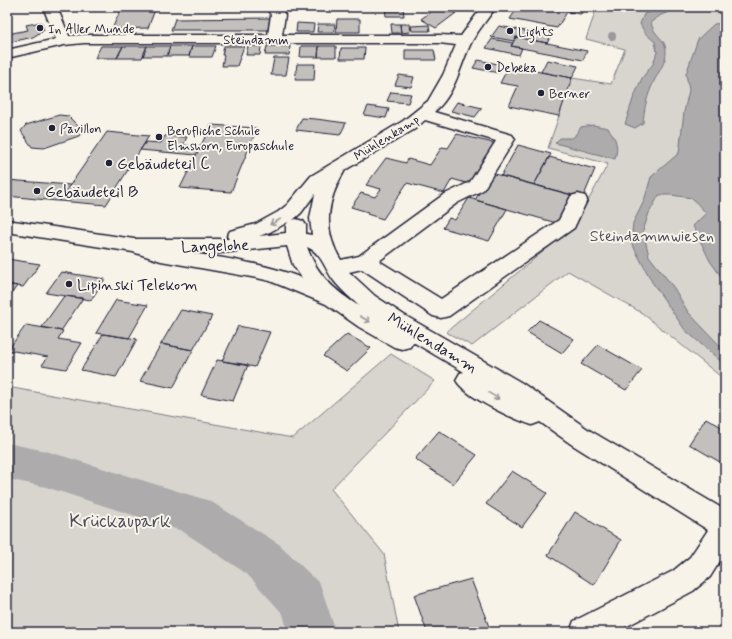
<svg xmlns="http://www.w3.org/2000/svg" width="732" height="639" viewBox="0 0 732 639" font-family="Mynerve,sans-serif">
<rect width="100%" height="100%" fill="#f7f3e8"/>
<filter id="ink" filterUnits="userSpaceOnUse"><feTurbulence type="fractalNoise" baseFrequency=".025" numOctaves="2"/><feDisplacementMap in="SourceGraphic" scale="8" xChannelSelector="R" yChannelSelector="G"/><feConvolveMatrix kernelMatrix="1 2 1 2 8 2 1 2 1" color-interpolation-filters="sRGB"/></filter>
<g filter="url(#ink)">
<path fill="#d8d5cf" stroke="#7d7c85" d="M 597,7 L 725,7 L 725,380 L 642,313 L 568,271 L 472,346 L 446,332 L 575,225 L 608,164 L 548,148 L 572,78 L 611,84 L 625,49 L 586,39 Z
M 391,354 L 435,381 L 331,489 L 384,554 L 399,632 L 7,632 L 7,387 L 293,438 Z"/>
<path fill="#aeabad" stroke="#76747f" d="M 666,7 L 681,7 L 661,15 L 651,22 C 653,36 666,38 666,51 C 667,63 655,76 651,88 C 646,100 644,111 643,123 L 635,128 L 625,124 L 633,99 L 642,78 L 653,64 L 657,52 L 655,42 L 645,33 L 640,24 L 644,14 Z
M 725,23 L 725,282 L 710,261 L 693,226 L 706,213 L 692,198 L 671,195 L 659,195 L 649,213 L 643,231 L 649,256 L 674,288 L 688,312 L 725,351 L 725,365 L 685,330 L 652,282 L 631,242 L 633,223 L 644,201 L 651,177 L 679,153 L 684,112 L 689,90 L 686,74 L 698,39 L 714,24 Z
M 593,125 L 608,128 C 616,139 619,145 615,159 L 555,143 L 560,138 L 573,138 L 581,127 Z"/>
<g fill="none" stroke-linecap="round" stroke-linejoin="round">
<path fill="#aeabad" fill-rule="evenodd" d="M 7,443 L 46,451 L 210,501 L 279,544 L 320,584 L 336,632 L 288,632 L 283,614 L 247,574 L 182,531 L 46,487 L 7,479 Z"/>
</g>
<path fill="#c2bfbd" stroke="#22223b" d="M 122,7 L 156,7 L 148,28 L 112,29 Z
M 385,7 L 403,7 L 404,16 L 386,16 Z
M 437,7 L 462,7 L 456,13 L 436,8 Z
M 518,7 L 581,7 L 584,8 L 581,14 L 567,12 L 557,28 L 510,19 Z
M 436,8 L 456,13 L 436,28 L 421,19 Z
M 270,18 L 268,30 L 171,30 L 175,19 Z
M 337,19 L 360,19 L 360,32 L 336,32 Z
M 41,22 L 44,30 L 33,37 L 7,43 L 7,34 L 28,30 L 26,25 Z
M 297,23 L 314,24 L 313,32 L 296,32 Z
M 318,24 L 335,24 L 334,32 L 317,32 Z
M 391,24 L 400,24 L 401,33 L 392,33 Z
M 400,24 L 409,24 L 410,32 L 401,33 Z
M 429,25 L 430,31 L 412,31 L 411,26 Z
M 499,26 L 551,36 L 547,43 L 516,37 L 514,41 L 491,37 Z
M 516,37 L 547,43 L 587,51 L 583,60 L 511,46 Z
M 492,39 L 513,43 L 511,46 L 522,48 L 519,55 L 486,48 Z
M 101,46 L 123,46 L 117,58 L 95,58 Z
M 123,46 L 147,46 L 142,58 L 117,58 Z
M 147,46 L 170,46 L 167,56 L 143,56 Z
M 170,46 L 192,46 L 189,56 L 167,56 Z
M 192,46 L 216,46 L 212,57 L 189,57 Z
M 224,46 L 244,46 L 237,66 L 222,66 L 224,55 L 222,55 Z
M 248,46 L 261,46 L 260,55 L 246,55 Z
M 267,46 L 290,46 L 289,55 L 265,55 Z
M 301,46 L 319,46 L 318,57 L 300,57 Z
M 319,46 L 336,46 L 336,57 L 318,57 Z
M 341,48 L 365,48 L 364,59 L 340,59 Z
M 405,50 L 434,50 L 436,60 L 405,60 Z
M 274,58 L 289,58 L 286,75 L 271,75 Z
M 478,60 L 503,65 L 499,73 L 473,68 Z
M 547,60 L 578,66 L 572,78 L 541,72 Z
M 297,64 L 315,64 L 314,80 L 295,80 Z
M 509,66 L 572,78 L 559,116 L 509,106 L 518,86 L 500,83 Z
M 399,75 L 414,77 L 411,87 L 395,85 Z
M 391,92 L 411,94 L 408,103 L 387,101 Z
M 457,102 L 482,108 L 475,117 L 451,111 Z
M 368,106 L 389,109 L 386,118 L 364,115 Z
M 59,115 L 68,116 L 83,131 L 79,136 L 44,148 L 32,147 L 21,131 L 26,125 Z
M 302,118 L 316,119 L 346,123 L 340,135 L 296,130 Z
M 211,125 L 257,128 L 231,192 L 180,188 Z
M 107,132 L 149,136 L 106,205 L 59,201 Z
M 457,134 L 497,144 L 473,185 L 452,179 L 444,193 L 407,183 L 383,219 L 367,214 L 368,212 L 351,207 L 361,193 L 375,197 L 381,189 L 366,185 L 386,158 L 406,163 L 408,159 L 430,165 L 442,147 L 448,148 Z
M 165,136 L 187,137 L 183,145 L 201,146 L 196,155 L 140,150 L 146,142 L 161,143 Z
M 518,145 L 551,154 L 534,185 L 501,176 Z
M 549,157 L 595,169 L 583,198 L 534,185 Z
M 491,173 L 573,195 L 560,224 L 475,200 Z
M 7,180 L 70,185 L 59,201 L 57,201 L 7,196 Z
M 469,198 L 507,209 L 489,241 L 443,228 L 449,218 L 455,220 Z
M 7,259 L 40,264 L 23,287 L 17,286 L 7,284 Z
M 61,272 L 105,279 L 91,300 L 46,293 Z
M 7,284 L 17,286 L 7,300 Z
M 64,296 L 83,298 L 61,331 L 42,327 Z
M 116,300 L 148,305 L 129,338 L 96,333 Z
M 181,310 L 212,316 L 193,350 L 161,344 Z
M 539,320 L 574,339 L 562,353 L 527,332 Z
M 26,325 L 63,331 L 58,339 L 82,343 L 66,369 L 42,365 L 48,357 L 8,350 Z
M 238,326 L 270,332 L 255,367 L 222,361 Z
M 103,334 L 137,339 L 116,377 L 81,370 Z
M 347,334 L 371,348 L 347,371 L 323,356 Z
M 161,344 L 193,350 L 173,388 L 140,381 Z
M 598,345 L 642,370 L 626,390 L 581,364 Z
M 217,360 L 248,365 L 233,401 L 201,395 Z
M 706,418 L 725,429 L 725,465 L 689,444 Z
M 439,431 L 477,455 L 453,484 L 415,459 Z
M 512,471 L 547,493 L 522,527 L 486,504 Z
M 575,512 L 621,540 L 594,585 L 548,555 Z
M 471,579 L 491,632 L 427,632 L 414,595 Z"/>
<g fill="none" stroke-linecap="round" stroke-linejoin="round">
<defs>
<path id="minor" d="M 43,7 L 57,7 L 69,36 L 84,35 L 268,35 L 271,15 L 266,7 L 280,7 L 285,15 L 282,35 L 439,35 L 461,36 L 482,7 L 496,7 C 488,18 479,29 472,41 C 460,64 456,94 434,112 L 512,135 L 515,139 L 483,190 L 457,203 L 379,261 L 441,299 L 559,220 L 571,196 L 578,194 L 585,196 L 587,200 L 574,228 L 449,316 L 441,318 L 433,316 L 362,269 L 349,272 L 375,296 L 404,315 L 522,383 L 589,430 L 725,510 L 725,553 L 710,577 L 693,591 L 616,632 L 570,632 L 574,621 L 673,571 L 690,557 L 708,530 L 571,444 L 540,422 L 532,425 C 513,419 465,397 456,380 L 460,373 L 464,372 L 413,342 L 410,347 L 402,349 L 394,347 L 359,327 L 326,304 L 270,281 L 257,278 L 161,261 L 133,252 L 7,232 L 7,220 L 134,239 L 229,239 L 227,236 L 230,231 L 256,224 L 278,212 L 287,205 L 311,176 L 403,121 L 428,101 L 443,75 L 456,45 L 439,43 L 84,43 L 64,45 L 7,58 L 7,50 L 56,39 ZM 425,120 L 496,141 L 470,182 L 443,195 L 359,256 L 341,260 C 322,229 327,200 345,170 L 415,129 ZM 315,194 L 310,218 L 312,235 L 306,234 L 306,225 L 303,221 L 296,219 L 293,220 L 301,213 ZM 288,222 L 286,225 L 286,233 L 259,236 L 270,232 ZM 287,246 L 293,265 L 302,278 C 266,264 230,259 192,253 L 220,253 ZM 307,247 C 322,253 325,270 334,281 C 341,290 351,298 359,306 C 335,291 317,275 307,247 Z"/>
</defs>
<use href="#minor" stroke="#22223b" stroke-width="3"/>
<use href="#minor" fill="#f7f3e8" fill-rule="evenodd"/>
</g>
<circle fill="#9b999d" cx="612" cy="36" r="4"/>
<defs><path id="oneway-shaft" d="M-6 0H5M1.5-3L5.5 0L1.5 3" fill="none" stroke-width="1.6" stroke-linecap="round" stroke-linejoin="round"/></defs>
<g stroke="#97959a">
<use href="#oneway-shaft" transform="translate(275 222) rotate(152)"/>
<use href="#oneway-shaft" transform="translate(365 319) rotate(30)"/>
<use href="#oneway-shaft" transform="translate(494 396) rotate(32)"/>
</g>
</g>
<g fill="#22223b" stroke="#f7f3e8" stroke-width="1.5">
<circle cx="40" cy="28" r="4"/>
<circle cx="510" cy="31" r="4"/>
<circle cx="488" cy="67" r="4"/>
<circle cx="541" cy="93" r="4"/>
<circle cx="52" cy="128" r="4"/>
<circle cx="159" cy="137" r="4"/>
<circle cx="109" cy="163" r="4"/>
<circle cx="37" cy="191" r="4"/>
<circle cx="69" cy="284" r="4"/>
</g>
<g text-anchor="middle" stroke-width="4" stroke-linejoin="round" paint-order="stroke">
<g font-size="13" fill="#22223b" stroke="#f7f3e8" text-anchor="start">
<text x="48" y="33">In Aller Munde</text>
<text x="518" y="36">Lights</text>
<text x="496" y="72">Debeka</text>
<text x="549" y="98">Berner</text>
<text x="60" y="133">Pavillon</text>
<text x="167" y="135">Berufliche Schule<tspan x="167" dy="15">Elmshorn, Europaschule</tspan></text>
</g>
<g font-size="13" fill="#22223b" stroke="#f7f3e8">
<text x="256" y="44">Steindamm</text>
<text transform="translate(386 137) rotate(-32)" y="5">Mühlenkamp</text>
</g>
<g font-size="16" fill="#22223b" stroke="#f7f3e8" text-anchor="start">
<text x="117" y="169">Gebäudeteil C</text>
<text x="45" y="197">Gebäudeteil B</text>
<text x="77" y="290">Lipinski Telekom</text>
</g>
<g font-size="16" fill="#504f60" stroke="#f7f3e8">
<text x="652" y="241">Steindammwiesen</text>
</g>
<g font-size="16" fill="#22223b" stroke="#f7f3e8">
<text transform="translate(215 245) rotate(-2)" y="6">Langelohe</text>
<text transform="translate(433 342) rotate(31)" y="6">Mühlendamm</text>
</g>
<g font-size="19" fill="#504f60" stroke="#f7f3e8">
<text x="120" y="527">Krückaupark</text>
</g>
</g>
<rect width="732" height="639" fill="none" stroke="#f7f3e8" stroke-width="24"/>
<rect x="12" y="12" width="708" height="615" fill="none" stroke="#22223b" stroke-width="1.5" filter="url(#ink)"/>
</svg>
